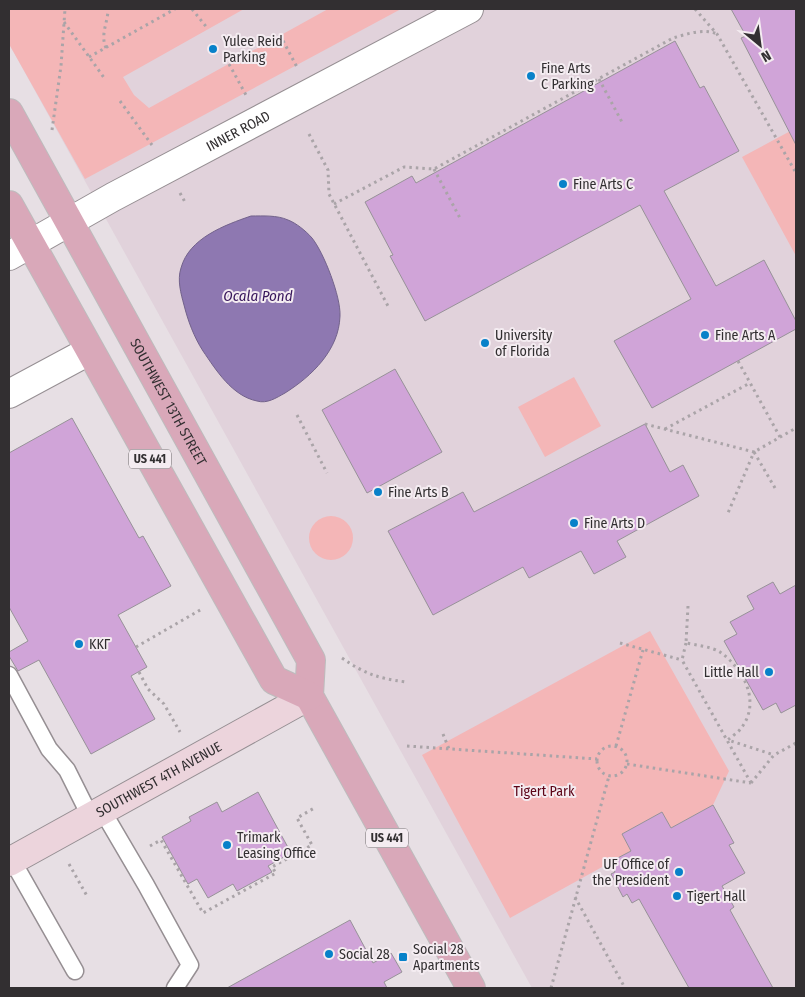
<svg xmlns="http://www.w3.org/2000/svg" width="805" height="997" viewBox="0 0 805 997" font-family="'Fira Sans Condensed',sans-serif">
<rect width="100%" height="100%" fill="#e7dfe4"/>
<path fill="#e1d2db" d="M 9,9 L 796,9 L 796,988 L 532,988 L 9,44 Z"/>
<path fill="#f4b6b7" d="M 9,9 L 244,9 L 123,77 L 134,95 L 149,108 L 328,9 L 401,9 L 85,179 L 9,44 Z
M 796,128 L 796,256 L 742,157 Z
M 574,377 L 601,426 L 545,457 L 518,407 Z
M309 538a22 22 0 1 1 44 0a22 22 0 1 1-44 0Z
M 650,631 L 729,771 L 713,805 L 671,828 L 662,812 L 622,834 L 631,851 L 510,918 L 422,755 Z"/>
<path fill="#8e78b1" stroke="#72628b" d="M 251,216 C 263,216 277,215 288,220 C 296,223 306,231 312,238 C 324,253 341,297 340,316 C 339,350 312,376 285,393 C 276,398 267,404 257,401 C 232,396 216,370 203,351 C 194,337 188,321 184,305 C 181,294 177,280 181,268 C 189,238 225,225 251,216 Z"/>
<path fill="#d0a4d8" stroke="#979298" d="M 731,9 L 796,9 L 796,145 L 741,38 L 746,36 Z
M 675,41 L 700,88 L 704,86 L 739,151 L 664,191 L 716,286 L 764,260 L 796,321 L 796,329 L 652,408 L 614,341 L 691,299 L 640,205 L 425,321 L 390,256 L 393,255 L 365,202 L 412,176 L 416,183 Z
M 395,369 L 442,452 L 367,493 L 322,410 Z
M 72,418 L 139,538 L 143,536 L 171,586 L 118,615 L 147,667 L 131,676 L 155,719 L 91,754 L 39,660 L 18,671 L 9,656 L 9,652 L 28,641 L 9,607 L 9,453 Z
M 645,424 L 670,472 L 683,465 L 699,496 L 617,541 L 626,557 L 594,574 L 581,551 L 529,578 L 523,567 L 433,615 L 388,531 L 463,492 L 474,512 Z
M 773,582 L 780,594 L 796,585 L 796,705 L 781,713 L 776,703 L 763,710 L 724,641 L 737,634 L 730,622 L 754,609 L 747,596 Z
M 258,792 L 291,853 L 268,866 L 272,872 L 237,891 L 233,884 L 208,898 L 197,879 L 188,884 L 162,837 L 191,821 L 189,817 L 217,802 L 222,812 Z
M 713,805 L 734,843 L 729,845 L 745,873 L 722,886 L 734,907 L 730,910 L 773,988 L 689,988 L 639,899 L 632,903 L 627,894 L 623,897 L 611,874 L 615,872 L 610,862 L 631,851 L 622,834 L 662,812 L 671,828 Z
M 350,920 L 373,963 L 391,953 L 402,972 L 384,982 L 387,988 L 227,988 Z"/>
<g fill="none" stroke-linecap="round" stroke-linejoin="round">
<defs>
<path id="lane" d="M 9,675 L 49,749 L 67,770 L 90,816
M 102,810 L 146,885 L 190,965 L 175,988
M 12,860 L 75,971"/>
<g id="street">
<path id="s1" d="M 9,256 L 113,197 L 469,9"/>
<path d="M 9,394 L 89,351"/>
</g>
<g id="secondary">
<path id="s2" d="M 9,862 L 309,696"/>
</g>
<g id="primary">
<path id="s3" d="M 9,113 L 311,660 L 309,696 L 471,988"/>
<path d="M 9,205 L 274,680 L 309,696"/>
</g>
</defs>
<use href="#lane" stroke="#968f93" stroke-width="19"/>
<use href="#street" stroke="#968f93" stroke-width="30"/>
<use href="#secondary" stroke="#968f93" stroke-width="30"/>
<use href="#primary" stroke="#bdbcbd" stroke-width="30"/>
<path stroke="#aaa4a8" stroke-width="3" stroke-dasharray="2.5 4" stroke-linecap="butt" d="M 192,9 L 208,29
M 695,9 L 717,34 L 796,173
M 64,22 L 105,79
M 280,35 L 298,69
M 106,48 C 100,34 108,23 108,9
M 89,57 L 175,9
M 229,64 L 246,95
M 599,79 L 623,124
M 120,101 L 152,145
M 52,130 L 61,66 L 65,9
M 309,134 L 328,170 L 329,194 L 389,308
M 434,169 L 461,220
M 180,193 L 185,202
M 334,204 L 404,167 L 434,169 L 673,38 C 687,34 704,28 717,34
M 738,361 L 780,437
M 297,415 L 327,473
M 645,424 L 754,452 L 728,513
M 665,429 L 750,383
M 775,488 L 754,452 L 796,428
M 688,606 L 686,643 C 696,645 712,647 720,652 C 743,668 761,701 742,727 C 739,732 732,736 728,740 L 774,755
M 620,643 L 682,660
M 686,643 L 682,660 L 751,783
M 136,647 L 202,609
M 342,658 C 365,674 377,678 406,682
M 139,672 L 148,689 L 164,704 L 180,732
M 443,734 L 449,749
M597 761a15 15 0 1 1 30 0a15 15 0 1 1-30 0Z
M 407,746 L 597,759
M 616,746 L 643,650
M 627,764 L 751,783
M 751,783 L 774,755 L 796,743
M 150,846 L 161,840 L 203,913 L 276,873 L 272,867 L 312,845 L 297,818 L 316,807
M 69,864 L 87,896
M 575,897 L 625,988
M 551,988 L 609,776"/>
<use href="#lane" stroke="#fff" stroke-width="16"/>
<use href="#street" stroke="#fff" stroke-width="28"/>
<use href="#secondary" stroke="#ecd4dc" stroke-width="28"/>
<use href="#primary" stroke="#d9a8b9" stroke-width="28"/>
</g>
<g fill="#0781c9" stroke="#f4ecf1" stroke-width="2">
<circle cx="213" cy="49" r="5"/>
<circle cx="531" cy="76" r="5"/>
<circle cx="563" cy="184" r="5"/>
<circle cx="705" cy="335" r="5"/>
<circle cx="485" cy="343" r="5"/>
<circle cx="378" cy="492" r="5"/>
<circle cx="574" cy="523" r="5"/>
<circle cx="79" cy="644" r="5"/>
<circle cx="769" cy="672" r="5"/>
<circle cx="227" cy="845" r="5"/>
<circle cx="679" cy="872" r="5"/>
<circle cx="677" cy="896" r="5"/>
<circle cx="329" cy="954" r="5"/>
<rect x="398" y="952" width="10" height="10" rx="2.5"/>
</g>
<g text-anchor="middle" stroke-width="4" stroke-linejoin="round" paint-order="stroke">
<g fill="#f4ecf1" stroke="#6c686b" stroke-width="1">
<rect x="129" y="449.5" width="42" height="19" rx="4"/>
<rect x="366" y="828.5" width="42" height="19" rx="4"/>
</g>
<g font-size="12" font-weight="bold" fill="#322f31">
<text x="150" y="463">US 441</text>
<text x="387" y="842">US 441</text>
</g>
<g font-size="14" fill="#322f31" stroke="#f4ecf1" text-anchor="start">
<text x="223" y="46">Yulee Reid<tspan x="223" dy="16">Parking</tspan></text>
<text x="541" y="73">Fine Arts<tspan x="541" dy="16">C Parking</tspan></text>
<text x="573" y="189">Fine Arts C</text>
<text x="495" y="340">University<tspan x="495" dy="16">of Florida</tspan></text>
<text x="715" y="340">Fine Arts A</text>
<text x="388" y="497">Fine Arts B</text>
<text x="584" y="528">Fine Arts D</text>
<text x="89" y="649">ΚΚΓ</text>
<text x="759" y="677" text-anchor="end">Little Hall</text>
<text x="237" y="842">Trimark<tspan x="237" dy="16">Leasing Office</tspan></text>
<text x="669" y="869" text-anchor="end">UF Office of<tspan x="669" dy="16">the President</tspan></text>
<text x="687" y="901">Tigert Hall</text>
<text x="413" y="954">Social 28<tspan x="413" dy="16">Apartments</tspan></text>
<text x="339" y="959">Social 28</text>
</g>
<g font-size="14" fill="#322f31" stroke="#f4ecf1">
<text dy="5" stroke="none"><textPath href="#s1" startOffset="261">INNER ROAD</textPath></text>
<text dy="5" stroke="none"><textPath href="#s3" startOffset="330">SOUTHWEST 13TH STREET</textPath></text>
<text dy="5" stroke="none"><textPath href="#s2" startOffset="171">SOUTHWEST 4TH AVENUE</textPath></text>
</g>
<g font-size="14" fill="#5c0417" stroke="#f4ecf1">
<text x="544" y="796">Tigert Park</text>
</g>
<g font-size="15" font-style="italic" fill="#38175c" stroke="#f4ecf1">
<text x="258" y="301">Ocala Pond</text>
</g>
</g>
<rect width="805" height="997" fill="none" stroke="#322f31" stroke-width="20"/>
<g transform="translate(760 45) rotate(151)" stroke="#f4ecf1" stroke-width="4" paint-order="stroke">
<path d="M0-4L9 19L0 12L-9 19Z" fill="#322f31"/>
<text y="-8" font-size="14" font-weight="bold" text-anchor="middle" fill="#322f31">N</text>
</g>
</svg>
